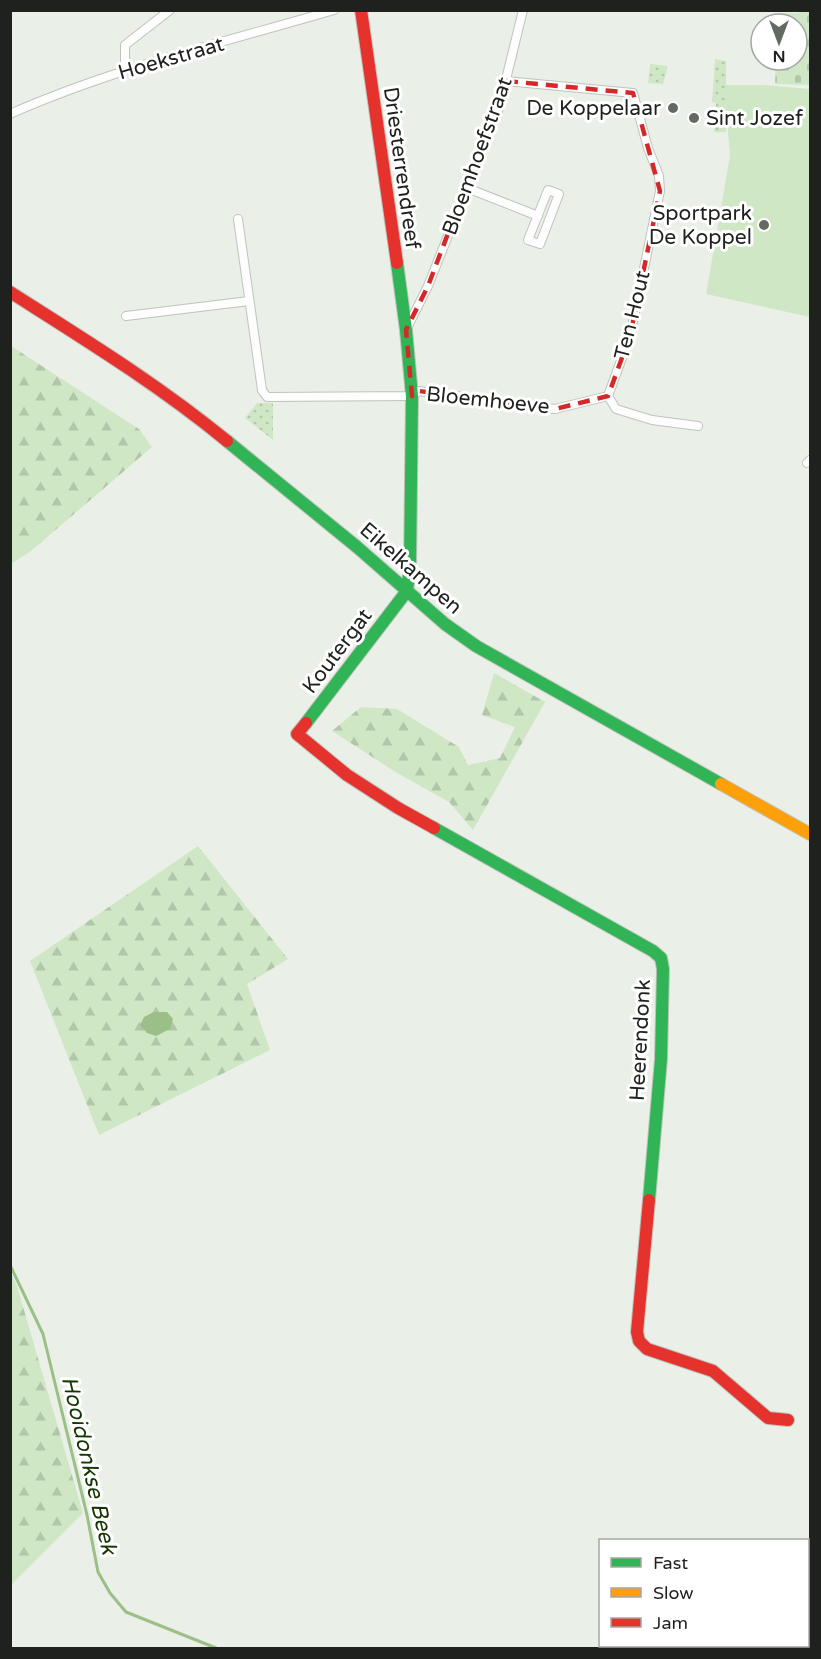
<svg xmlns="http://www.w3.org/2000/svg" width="821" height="1659" viewBox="0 0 821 1659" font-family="'Varela Round',sans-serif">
<defs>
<pattern id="forest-firs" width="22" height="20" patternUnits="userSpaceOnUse" patternTransform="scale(1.5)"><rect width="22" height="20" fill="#d0e7c6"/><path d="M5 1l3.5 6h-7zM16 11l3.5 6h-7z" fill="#b2c6aa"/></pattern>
<pattern id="cemetery-stones" width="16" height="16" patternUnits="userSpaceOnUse" patternTransform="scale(1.5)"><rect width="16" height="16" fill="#d0e7c6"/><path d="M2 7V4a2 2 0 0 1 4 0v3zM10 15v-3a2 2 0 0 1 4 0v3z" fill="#b2c6aa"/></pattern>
<pattern id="park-dots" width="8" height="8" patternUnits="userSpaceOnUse" patternTransform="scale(1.5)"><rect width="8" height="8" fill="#d0e7c6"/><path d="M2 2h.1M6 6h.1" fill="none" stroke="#b2c6aa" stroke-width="1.8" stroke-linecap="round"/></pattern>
</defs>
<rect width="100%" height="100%" fill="#eaf0e8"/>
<path fill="#d0e7c6" d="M 724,85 L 764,85 L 810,89 L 810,317 L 706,294 L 730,156 Z"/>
<path fill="url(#forest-firs)" d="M 11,346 L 139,429 L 152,447 L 31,551 L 11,564 Z
M 494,673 L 545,702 L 473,830 L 449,802 L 397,773 L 332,731 L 361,707 L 397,709 L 459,747 L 468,765 L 500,758 L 515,727 L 482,715 Z
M 198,846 L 288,959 L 247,984 L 270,1050 L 99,1135 L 30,961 Z
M 11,1272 L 17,1286 L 83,1513 L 11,1585 Z"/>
<path fill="url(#cemetery-stones)" d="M 799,11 L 810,11 L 809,85 L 775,84 L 776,60 L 797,60 L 797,24 L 777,24 L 777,13 L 799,13 Z"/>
<path fill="url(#park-dots)" d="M 715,59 L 726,61 L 726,132 L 714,132 L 716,103 L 712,102 Z
M 650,64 L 668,66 L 663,84 L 648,83 Z
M 257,403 L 273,403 L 273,440 L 245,418 Z"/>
<path fill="#9abf87" d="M 154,1012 L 167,1012 L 173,1019 L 170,1029 L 156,1036 L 147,1033 L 140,1025 L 144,1017 Z"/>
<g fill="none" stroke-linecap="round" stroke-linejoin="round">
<path stroke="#9abf87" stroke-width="3" d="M 10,1265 L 43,1334 L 87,1515 L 98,1572 L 110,1593 L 126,1612 L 216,1648"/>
<defs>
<path id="street" d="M 125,71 L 125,45 L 170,10
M 506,81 L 633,93 L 648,148 L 659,176 L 660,191 L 630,336 L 608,396
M 10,114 C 114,68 225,42 334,10
M 467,188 L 538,216
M 548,190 L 559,194 L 540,244 L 528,240 Z
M 238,219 L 262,390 L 267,397 L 412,396 L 419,391 L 555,409 L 608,396 L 616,409 L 652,420 L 698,426
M 126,316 L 249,301
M 406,330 L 428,286 L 499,108 L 523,10
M 807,463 L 810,460"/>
<path id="fast" d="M 227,441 L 357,547 L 445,624 L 476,646 L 721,784
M 306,723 L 407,591 L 410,567 L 412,396 L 406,330 L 397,263
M 434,828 L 653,951 L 661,958 L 663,969 L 661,1059 L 649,1200"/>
<path id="slow" d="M 721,784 L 810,834"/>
<path id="jam" d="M 361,10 L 397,263
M 10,292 C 84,339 159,385 227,441
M 306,723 L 297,734 L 347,775 L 398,808 L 434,828
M 649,1200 L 637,1332 L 639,1341 L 647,1349 L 713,1371 L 768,1418 L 788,1420"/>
</defs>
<use href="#street" stroke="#bfc3bd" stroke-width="10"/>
<use href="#fast" stroke="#bfc3bd" stroke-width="14"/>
<use href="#slow" stroke="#bfc3bd" stroke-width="14"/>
<use href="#jam" stroke="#bfc3bd" stroke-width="14"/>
<use href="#street" stroke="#fcfdfc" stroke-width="8"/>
<use href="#fast" stroke="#30b455" stroke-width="12"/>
<use href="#slow" stroke="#ff9f0a" stroke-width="12"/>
<use href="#jam" stroke="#e5322d" stroke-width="12"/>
</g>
<path fill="none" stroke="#d62828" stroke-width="4.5" stroke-dasharray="12 8" stroke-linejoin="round" d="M 506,81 L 633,93 L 660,191 L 630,336 L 608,396 L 555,409 L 419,391 L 412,396 L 406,330 L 428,286 Z"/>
<g fill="#656964" stroke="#fff" stroke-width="2">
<circle cx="673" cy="108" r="6"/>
<circle cx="694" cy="118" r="6"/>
<circle cx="764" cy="225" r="6"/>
</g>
<g text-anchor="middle" stroke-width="6" stroke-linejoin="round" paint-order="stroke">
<g font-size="21" fill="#1e211d" stroke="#fff">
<text transform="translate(171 58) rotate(-16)" y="7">Hoekstraat</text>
<text transform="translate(477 156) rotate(-70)" y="7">Bloemhoefstraat</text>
<text transform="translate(402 168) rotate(82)" y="7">Driesterrendreef</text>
<text transform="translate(632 315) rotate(-76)" y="7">Ten Hout</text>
<text transform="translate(488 400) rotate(6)" y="7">Bloemhoeve</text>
<text transform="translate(411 568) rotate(41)" y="7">Eikelkampen</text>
<text transform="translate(337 651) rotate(-53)" y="7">Koutergat</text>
<text transform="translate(640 1040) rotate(-87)" y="7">Heerendonk</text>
</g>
<g font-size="21" fill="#1e211d" stroke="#fff" text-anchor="end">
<text x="661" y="115">De Koppelaar</text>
<text x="706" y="125" text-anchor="start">Sint Jozef</text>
<text x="752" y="220">Sportpark<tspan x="752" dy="24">De Koppel</tspan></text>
</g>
<g font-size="22" font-style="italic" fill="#143500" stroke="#fff">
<text transform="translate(90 1465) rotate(77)" y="8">Hooidonkse Beek</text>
</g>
</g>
<rect width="821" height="1659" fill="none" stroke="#1e211d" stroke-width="24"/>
<rect x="599" y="1539" width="210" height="108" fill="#ffffff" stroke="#a5a6a5" stroke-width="1.5"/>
<rect x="611" y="1558" width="30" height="9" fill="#30b455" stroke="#a5a6a5" stroke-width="1.5"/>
<text x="653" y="1569" font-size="18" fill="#1e211d">Fast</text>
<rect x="611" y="1588" width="30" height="9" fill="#ff9f0a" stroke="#a5a6a5" stroke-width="1.5"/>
<text x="653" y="1599" font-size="18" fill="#1e211d">Slow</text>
<rect x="611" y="1618" width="30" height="9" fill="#e5322d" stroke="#a5a6a5" stroke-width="1.5"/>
<text x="653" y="1629" font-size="18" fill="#1e211d">Jam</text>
<g transform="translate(779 42) rotate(180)"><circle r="28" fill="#ffffff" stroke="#a5a6a5" stroke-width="1.5"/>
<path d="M0-4.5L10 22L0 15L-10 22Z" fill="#656964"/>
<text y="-9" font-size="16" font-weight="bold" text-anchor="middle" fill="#1e211d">N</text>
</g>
</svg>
